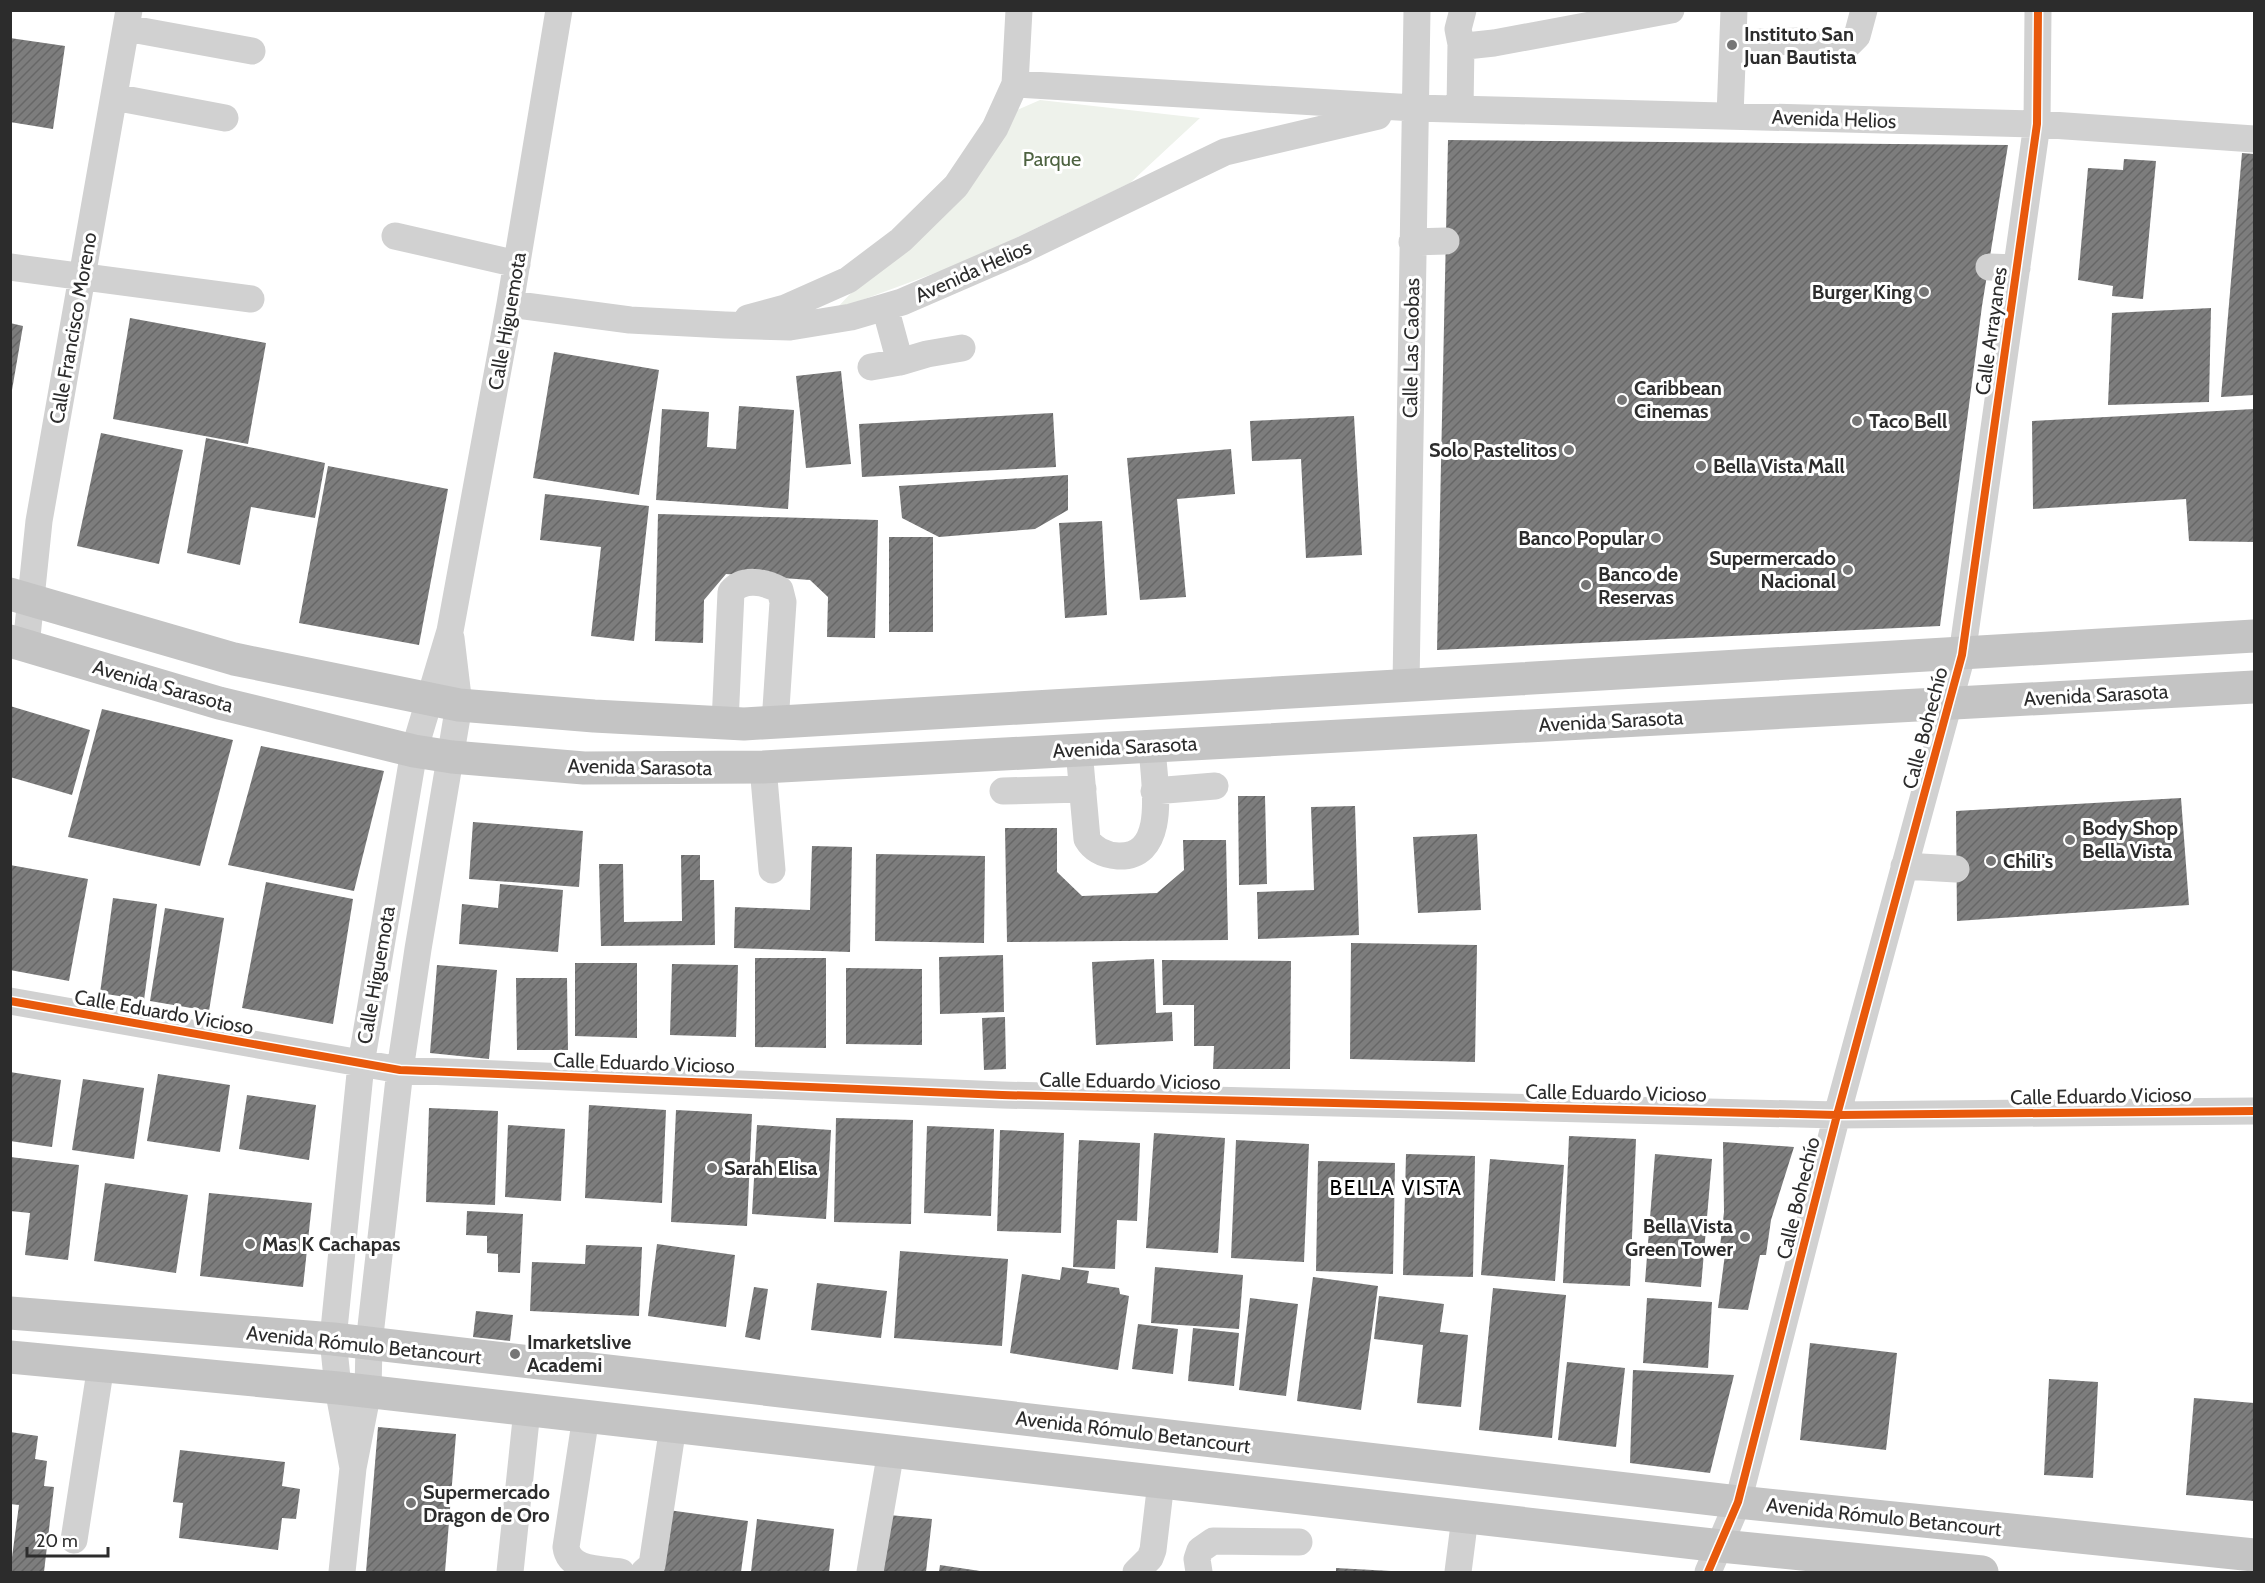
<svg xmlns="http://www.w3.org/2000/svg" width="2265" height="1583" viewBox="0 0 2265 1583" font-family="Cabin,sans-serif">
<defs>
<pattern id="building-hatch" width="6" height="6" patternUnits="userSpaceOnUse" patternTransform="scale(1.5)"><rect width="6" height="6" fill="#7d7d7d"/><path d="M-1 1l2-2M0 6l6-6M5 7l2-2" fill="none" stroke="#676767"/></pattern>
</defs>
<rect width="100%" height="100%" fill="#fff"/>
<path fill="#eef2eb" d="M 1040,100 L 1200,118 L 1130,183 L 970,260 L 835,310 L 870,273 L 1015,111 Z"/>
<path fill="url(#building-hatch)" d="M 10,38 L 65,46 L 53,129 L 10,122 Z
M 1448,140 L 2008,145 L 1982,306 L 1940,626 L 1437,650 Z
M 2242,153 L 2254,154 L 2254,395 L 2221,397 Z
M 2124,159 L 2156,161 L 2143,299 L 2112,296 L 2113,286 L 2078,280 L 2088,168 L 2123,170 Z
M 2211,308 L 2209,402 L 2108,405 L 2112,313 Z
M 130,318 L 266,343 L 248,444 L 113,419 Z
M 10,323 L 23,326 L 12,390 L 10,390 Z
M 554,352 L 659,370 L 639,495 L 533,478 Z
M 841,371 L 851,464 L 806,468 L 796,376 Z
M 739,406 L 794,410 L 788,509 L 656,500 L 662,409 L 709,412 L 707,447 L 736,449 Z
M 2254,409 L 2254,542 L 2189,541 L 2186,499 L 2033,509 L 2032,421 Z
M 1053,413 L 1056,467 L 862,477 L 859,424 Z
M 1354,416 L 1362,555 L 1306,558 L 1301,459 L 1252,461 L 1250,421 Z
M 101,433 L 183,450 L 159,564 L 77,546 Z
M 206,438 L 325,463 L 315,518 L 251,507 L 240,565 L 187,553 Z
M 1231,449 L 1235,494 L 1177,499 L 1186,597 L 1140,600 L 1127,458 Z
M 328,466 L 448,489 L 419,645 L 299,623 Z
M 1068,475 L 1068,510 L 1035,529 L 939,537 L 902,518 L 899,486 Z
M 545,494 L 649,506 L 634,641 L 591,636 L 601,547 L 540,540 Z
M 658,514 L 878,520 L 875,638 L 827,637 L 828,597 L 810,580 L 726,574 L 704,600 L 703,643 L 655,641 Z
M 1102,521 L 1107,615 L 1065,618 L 1059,523 Z
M 889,537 L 933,537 L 933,632 L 889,632 Z
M 10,706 L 90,730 L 72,795 L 10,777 Z
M 102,709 L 233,740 L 200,866 L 68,837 Z
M 261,746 L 384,771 L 354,891 L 228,865 Z
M 1238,796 L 1265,796 L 1267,884 L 1239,885 Z
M 2181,798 L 2189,905 L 1957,921 L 1956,811 Z
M 1355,806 L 1359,935 L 1258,939 L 1257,892 L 1314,890 L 1311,807 Z
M 473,822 L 583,831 L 579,887 L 469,879 Z
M 1005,828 L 1057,828 L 1057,872 L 1082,896 L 1157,893 L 1184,870 L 1183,840 L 1226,840 L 1228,940 L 1007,942 Z
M 1477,834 L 1481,910 L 1418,913 L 1413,837 Z
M 812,846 L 852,847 L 850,952 L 734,948 L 735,907 L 810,910 Z
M 876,854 L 985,856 L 984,943 L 875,941 Z
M 681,855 L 700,855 L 700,880 L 714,880 L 715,945 L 601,946 L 599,864 L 623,864 L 624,922 L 682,921 Z
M 10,865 L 88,879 L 69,981 L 10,970 Z
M 266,882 L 353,899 L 333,1024 L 242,1008 Z
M 500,884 L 563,890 L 558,952 L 459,944 L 462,904 L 498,908 Z
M 113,898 L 157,904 L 144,1000 L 100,993 Z
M 165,908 L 224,918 L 209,1011 L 150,1001 Z
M 1351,943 L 1477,945 L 1475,1062 L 1350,1059 Z
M 1003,955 L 1004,1012 L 940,1014 L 939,957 Z
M 755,958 L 826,958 L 826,1048 L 755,1047 Z
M 1154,959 L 1156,1013 L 1172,1012 L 1173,1041 L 1096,1045 L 1092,962 Z
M 1162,960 L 1291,961 L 1290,1069 L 1213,1069 L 1214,1046 L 1194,1046 L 1194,1005 L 1163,1005 Z
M 575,963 L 637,963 L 637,1038 L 575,1036 Z
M 672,964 L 738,965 L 736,1037 L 670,1035 Z
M 437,965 L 497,970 L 489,1059 L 430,1053 Z
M 846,968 L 922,969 L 922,1045 L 846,1044 Z
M 516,978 L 567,978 L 568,1050 L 517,1050 Z
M 1005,1017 L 1006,1069 L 984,1070 L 982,1018 Z
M 10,1072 L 61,1080 L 52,1147 L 10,1141 Z
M 158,1074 L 230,1085 L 220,1152 L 147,1141 Z
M 83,1079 L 144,1088 L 134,1159 L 72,1150 Z
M 247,1095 L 316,1105 L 309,1160 L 239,1149 Z
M 589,1105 L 666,1110 L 662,1203 L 585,1198 Z
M 429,1108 L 498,1111 L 495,1205 L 426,1202 Z
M 676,1110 L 752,1114 L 747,1226 L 671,1222 Z
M 836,1118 L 913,1120 L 911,1224 L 834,1222 Z
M 508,1125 L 565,1129 L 561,1201 L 505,1197 Z
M 757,1125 L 831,1130 L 826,1219 L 752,1214 Z
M 927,1126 L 994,1129 L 991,1216 L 924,1213 Z
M 1000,1130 L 1064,1133 L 1061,1233 L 997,1231 Z
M 1154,1133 L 1225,1138 L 1218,1253 L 1146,1248 Z
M 1569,1136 L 1636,1139 L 1630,1286 L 1563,1283 Z
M 1079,1140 L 1140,1143 L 1137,1221 L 1117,1220 L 1115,1269 L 1073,1267 Z
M 1236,1140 L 1309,1144 L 1304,1262 L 1231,1258 Z
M 1723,1142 L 1794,1147 L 1771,1220 L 1766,1255 L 1760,1255 L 1748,1310 L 1718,1308 L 1725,1254 L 1719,1255 L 1724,1212 Z
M 1406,1154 L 1475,1156 L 1473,1277 L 1403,1275 Z
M 1655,1154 L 1712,1159 L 1701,1287 L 1645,1282 Z
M 10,1157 L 79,1165 L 68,1260 L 25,1255 L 30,1213 L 10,1211 Z
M 1490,1159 L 1564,1165 L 1555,1281 L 1481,1275 Z
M 1318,1161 L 1395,1163 L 1393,1274 L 1316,1271 Z
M 105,1183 L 188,1195 L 176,1273 L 94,1261 Z
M 209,1193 L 312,1203 L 303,1287 L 200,1276 Z
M 467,1211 L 523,1214 L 520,1273 L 498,1272 L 498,1254 L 487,1253 L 487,1236 L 466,1235 Z
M 657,1244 L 735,1255 L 726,1327 L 648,1316 Z
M 586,1245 L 642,1247 L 639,1316 L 530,1311 L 532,1262 L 585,1264 Z
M 900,1251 L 1008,1259 L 1002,1346 L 894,1338 Z
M 1062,1267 L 1089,1271 L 1087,1283 L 1119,1288 L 1120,1294 L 1129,1296 L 1118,1370 L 1010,1353 L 1022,1274 L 1060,1280 Z
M 1155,1267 L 1243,1275 L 1239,1329 L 1151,1323 Z
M 1313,1277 L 1378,1286 L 1361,1410 L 1297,1401 Z
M 817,1283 L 887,1291 L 881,1338 L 811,1330 Z
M 754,1287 L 768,1289 L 760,1340 L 745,1337 Z
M 1493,1288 L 1566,1295 L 1552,1438 L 1479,1430 Z
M 1379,1296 L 1444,1304 L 1440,1332 L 1468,1335 L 1461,1407 L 1417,1403 L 1423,1345 L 1374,1339 Z
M 1250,1298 L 1298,1304 L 1286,1396 L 1239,1390 Z
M 1647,1298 L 1712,1302 L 1708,1368 L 1643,1363 Z
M 476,1311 L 513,1315 L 510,1341 L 473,1337 Z
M 1138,1324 L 1178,1329 L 1173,1374 L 1132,1369 Z
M 1193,1328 L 1239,1333 L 1234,1386 L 1188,1381 Z
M 1810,1343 L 1897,1353 L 1886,1450 L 1800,1440 Z
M 1567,1362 L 1625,1368 L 1616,1447 L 1558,1440 Z
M 1633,1370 L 1734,1375 L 1710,1473 L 1630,1463 Z
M 2049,1379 L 2098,1382 L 2093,1478 L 2044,1475 Z
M 2194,1398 L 2254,1403 L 2254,1501 L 2186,1495 Z
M 378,1427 L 456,1434 L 445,1572 L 366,1572 Z
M 10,1432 L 38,1436 L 35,1459 L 47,1461 L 44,1486 L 54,1487 L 44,1572 L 10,1572 L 19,1505 L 10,1504 Z
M 180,1450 L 285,1462 L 282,1486 L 300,1489 L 296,1519 L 282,1518 L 278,1550 L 179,1538 L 183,1503 L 173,1502 Z
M 668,1510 L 748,1521 L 741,1572 L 659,1572 Z
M 889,1515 L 932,1519 L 926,1572 L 883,1572 Z
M 757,1519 L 834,1529 L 829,1572 L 751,1572 Z
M 940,1565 L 980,1571 L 980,1572 L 939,1572 Z
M 1336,1568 L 1391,1571 L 1391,1572 L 1336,1572 Z"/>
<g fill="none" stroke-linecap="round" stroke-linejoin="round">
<path stroke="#d1d1d1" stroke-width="27" d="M 1463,10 L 1458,29 L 1461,44 L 1466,46 L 1494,43 L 1671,10
M 126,28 L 252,51
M 1733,43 L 1801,41 L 1834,48 L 1848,45 L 1857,36 L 1864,10
M 1015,84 L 1414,108 L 2037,124 L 2254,139
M 114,97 L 225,118
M 1460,109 L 1461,43
M 1730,116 L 1734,10
M 395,236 L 517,264
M 1412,242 L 1446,241
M 10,267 L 251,299
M 1989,267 L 2017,268
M 510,304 L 630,320 L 725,325 L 790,327 L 851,317 L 902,302 L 1022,250 L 1225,152 L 1378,116
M 885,307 L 900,362 L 927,354 L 962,348
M 748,318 L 785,308 L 848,280 L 901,240 L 956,186 L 995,128 L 1015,84 L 1019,10
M 871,367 L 900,362
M 26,646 L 39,521 L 129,10
M 1406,685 L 1417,10
M 725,723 L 731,592 C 743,577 765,582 780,590 L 783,602 L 775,723
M 1079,750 L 1087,839 C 1094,851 1105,855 1118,856 C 1171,858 1153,777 1152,746
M 763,767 L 772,870
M 1003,791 L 1083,789
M 1154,791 L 1215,786
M 1904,866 L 1956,869
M 10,1001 L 400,1070 L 1002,1095 L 1837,1115 L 2254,1111
M 586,1416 L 566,1547 C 569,1571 601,1569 621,1572
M 353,1468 L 338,1388 L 333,1339 L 361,1064 L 414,751 L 450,631 L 510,304 L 559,10
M 74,1540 L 101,1365
M 342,1572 L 353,1468 L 368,1391 L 369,1344 L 400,1070 L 418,949 L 459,705 L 451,638
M 510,1572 L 527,1410
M 644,1572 L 652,1565 L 673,1426
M 870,1572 L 891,1451
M 1136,1572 L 1150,1558 L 1153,1550 L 1161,1482
M 1199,1572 L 1197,1559 L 1200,1550 L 1213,1541 L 1299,1542
M 1458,1572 L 1465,1517
M 1708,1572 L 1738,1502 L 1837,1115 L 1962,655 L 2037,124 L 2038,10"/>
<path stroke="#c4c4c4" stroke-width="33" d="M 10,594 L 234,659 L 459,705 L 594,716 L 744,724 L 2254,636
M 10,641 L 219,703 L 414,751 L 452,757 L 584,768 L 763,767 L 2254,687
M 10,1313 L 333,1339 L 1738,1502 L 2254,1555
M 10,1357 L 338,1388 L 1721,1546 L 1982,1572"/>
<defs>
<path id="cycleway" d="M 10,1001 L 400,1070 L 1002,1095 L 1837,1115 L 2254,1111
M 1708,1572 L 1738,1502 L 1837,1115 L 1962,655 L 2037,124 L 2038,10"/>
</defs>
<use href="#cycleway" stroke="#fff" stroke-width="11"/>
<use href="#cycleway" stroke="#e8590c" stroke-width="8"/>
</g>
<g fill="#767676" stroke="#fff" stroke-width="2">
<circle cx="1732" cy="45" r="6"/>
<circle cx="1924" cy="292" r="6"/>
<circle cx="1622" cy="400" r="6"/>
<circle cx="1857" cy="421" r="6"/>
<circle cx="1569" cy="450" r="6"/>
<circle cx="1701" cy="466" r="6"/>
<circle cx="1656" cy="538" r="6"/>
<circle cx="1848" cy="570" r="6"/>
<circle cx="1586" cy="585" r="6"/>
<circle cx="2070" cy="840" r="6"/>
<circle cx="1991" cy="861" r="6"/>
<circle cx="712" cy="1168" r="6"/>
<circle cx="1745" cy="1237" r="6"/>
<circle cx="250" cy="1244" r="6"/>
<circle cx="515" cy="1354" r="6"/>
<circle cx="411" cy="1503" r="6"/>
</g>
<g text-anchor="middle" stroke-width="6" stroke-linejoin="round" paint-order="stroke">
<g font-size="20" font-weight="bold" fill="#2c2c2c" stroke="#fff" text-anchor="start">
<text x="1744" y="41">Instituto San<tspan x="1744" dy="23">Juan Bautista</tspan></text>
<text x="1912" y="299" text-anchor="end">Burger King</text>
<text x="1634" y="395">Caribbean<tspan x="1634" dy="23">Cinemas</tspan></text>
<text x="1869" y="428">Taco Bell</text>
<text x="1557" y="457" text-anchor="end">Solo Pastelitos</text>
<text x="1713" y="473">Bella Vista Mall</text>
<text x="1644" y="545" text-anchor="end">Banco Popular</text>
<text x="1836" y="565" text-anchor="end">Supermercado<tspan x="1836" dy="23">Nacional</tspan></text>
<text x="1598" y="581">Banco de<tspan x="1598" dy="23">Reservas</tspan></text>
<text x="2082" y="835">Body Shop<tspan x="2082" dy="23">Bella Vista</tspan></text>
<text x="2003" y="868">Chili's</text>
<text x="724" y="1175">Sarah Elisa</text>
<text x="1733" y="1233" text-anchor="end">Bella Vista<tspan x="1733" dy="23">Green Tower</tspan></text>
<text x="262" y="1251">Mas K Cachapas</text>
<text x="527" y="1349">Imarketslive<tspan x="527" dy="23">Academi</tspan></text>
<text x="423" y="1499">Supermercado<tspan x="423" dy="23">Dragon de Oro</tspan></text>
</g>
<g font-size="20" fill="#2c2c2c" stroke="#fff">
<text transform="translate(1834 119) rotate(2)" y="7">Avenida Helios</text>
<text transform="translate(973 271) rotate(-24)" y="7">Avenida Helios</text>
<text transform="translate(507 321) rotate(-80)" y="7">Calle Higuemota</text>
<text transform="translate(73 328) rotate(-80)" y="7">Calle Francisco Moreno</text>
<text transform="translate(1991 331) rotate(-82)" y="7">Calle Arrayanes</text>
<text transform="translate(1411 348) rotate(-89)" y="7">Calle Las Caobas</text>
<text transform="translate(163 686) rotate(16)" y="7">Avenida Sarasota</text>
<text transform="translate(2096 695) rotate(-3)" y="7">Avenida Sarasota</text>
<text transform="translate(1611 721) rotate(-3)" y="7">Avenida Sarasota</text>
<text transform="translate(1925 728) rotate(-75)" y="7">Calle Bohechío</text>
<text transform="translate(1125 747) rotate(-3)" y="7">Avenida Sarasota</text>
<text transform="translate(640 767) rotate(1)" y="7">Avenida Sarasota</text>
<text transform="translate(376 975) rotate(-80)" y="7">Calle Higuemota</text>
<text transform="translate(164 1012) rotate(10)" y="7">Calle Eduardo Vicioso</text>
<text transform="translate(644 1063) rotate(2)" y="7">Calle Eduardo Vicioso</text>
<text transform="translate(1130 1081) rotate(1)" y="7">Calle Eduardo Vicioso</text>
<text transform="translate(1616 1093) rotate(1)" y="7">Calle Eduardo Vicioso</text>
<text transform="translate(2101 1096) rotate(-1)" y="7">Calle Eduardo Vicioso</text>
<text transform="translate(1798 1198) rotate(-76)" y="7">Calle Bohechío</text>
<text transform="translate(364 1345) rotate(6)" y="7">Avenida Rómulo Betancourt</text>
<text transform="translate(1133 1432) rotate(7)" y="7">Avenida Rómulo Betancourt</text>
<text transform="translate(1884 1517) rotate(6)" y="7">Avenida Rómulo Betancourt</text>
</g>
<g font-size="20" fill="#4d6240" stroke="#fff">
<text x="1052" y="166">Parque</text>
</g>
<g font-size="21" letter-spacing="1.5" fill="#000" stroke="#fff">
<text x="1396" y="1195">BELLA VISTA</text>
</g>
</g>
<rect width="2265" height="1583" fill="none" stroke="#2c2c2c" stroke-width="24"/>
<path d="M27 1547v9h81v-9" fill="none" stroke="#2c2c2c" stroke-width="3"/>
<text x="36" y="1547" font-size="18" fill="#2c2c2c" stroke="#ffffff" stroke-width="4.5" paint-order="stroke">20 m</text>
</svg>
